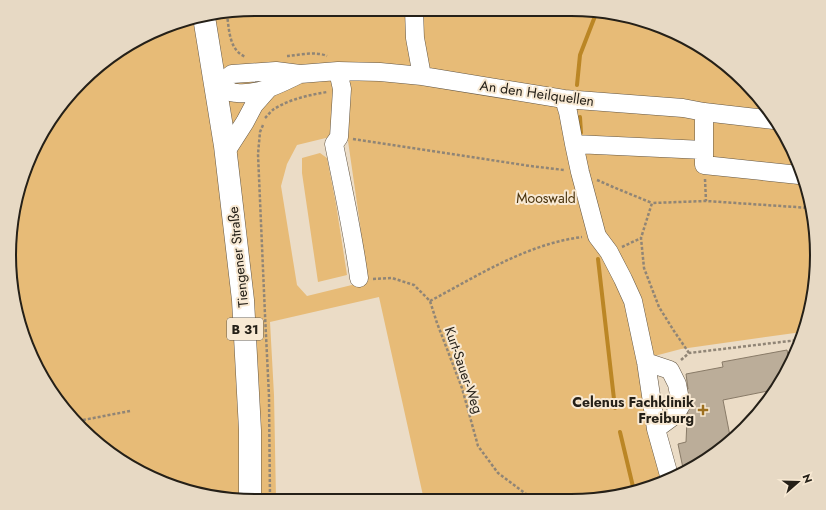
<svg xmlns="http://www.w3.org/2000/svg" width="826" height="510" viewBox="0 0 826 510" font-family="Jost,sans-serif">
<rect width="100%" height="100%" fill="#ebdcc6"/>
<path fill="#e7bb77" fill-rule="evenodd" d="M 255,9 L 603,11 L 665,28 L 721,60 L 784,132 L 815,223 L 809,319 L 802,332 L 681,349 L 643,359 L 664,482 L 650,488 L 587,500 L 424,500 L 379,297 L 270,322 L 274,395 L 276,499 L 223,499 L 161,482 L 105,450 L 51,392 L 17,319 L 9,255 L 22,176 L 60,105 L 118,51 L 176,22 ZM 334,136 L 348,141 L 360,224 L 365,279 L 360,283 L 307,296 L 297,285 L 281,186 L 287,164 L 297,145 Z
M 320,153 L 327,158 L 336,204 L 347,275 L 318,282 L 302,173 L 302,158 Z"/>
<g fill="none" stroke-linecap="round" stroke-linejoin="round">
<path stroke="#bb8625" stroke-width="4" d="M 577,85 L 580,55 L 597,11
M 580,117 L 581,133
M 598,259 L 615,408
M 620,432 L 634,491"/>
</g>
<path fill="#bbad99" stroke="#897b68" d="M 787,350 L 788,355 L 791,354 L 773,390 L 723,400 L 730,436 L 694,468 L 684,473 L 678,444 L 686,442 L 687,420 L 689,420 L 686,405 L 691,405 L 690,396 L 685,397 L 684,390 L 688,389 L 686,374 L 723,367 L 722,362 Z"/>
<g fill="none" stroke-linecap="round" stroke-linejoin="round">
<defs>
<path id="minor" d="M 414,10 L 415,38 L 422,76
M 338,71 L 342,89 L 339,137 L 334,144 C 343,189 353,233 359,278
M 215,87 L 232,74 L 276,71 L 300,74 L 338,71 L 380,72 L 422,76 L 564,99 L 683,108 L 704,112 L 774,120
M 215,87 C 222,89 230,93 237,93 C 260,95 281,83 300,74
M 564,99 L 568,112 L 574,144 L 580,172 L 597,236 L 609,252 L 623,279 L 633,301 L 646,362 L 656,429 L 670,479
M 704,112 L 704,165 L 799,175
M 574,144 L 704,150
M 225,153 L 245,122 L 254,105 L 269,88
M 646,362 L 670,370 L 677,384 L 681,405 L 675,415 L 656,429"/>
<path id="major" d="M 204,17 L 225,146 L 243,300 L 250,430 L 250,499"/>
</defs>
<use href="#minor" stroke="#635644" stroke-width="19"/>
<use href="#major" stroke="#635644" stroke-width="23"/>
<path stroke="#908576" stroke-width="2.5" stroke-dasharray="3 2" stroke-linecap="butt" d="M 227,14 C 229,29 229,51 246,57
M 287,56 C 300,55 316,51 327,56
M 265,118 C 268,115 271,111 274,109 C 290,99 309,95 327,92
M 263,125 L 260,132 L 258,154 L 265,315 L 269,396 L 270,499
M 353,139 L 530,166 L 564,170
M 705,179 L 706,201
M 597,180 L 613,187 L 652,203
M 622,247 L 641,238
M 373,279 L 392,278 L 414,285 L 430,301 L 437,323 L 462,388 L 478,446 L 498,473 L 534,500
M 430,301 C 479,275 527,244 582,237
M 689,353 L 674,331 L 659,307 L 644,268 L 641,238 L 652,203 L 706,201 L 810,208
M 681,360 L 689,353 L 798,340
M 78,421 L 130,411"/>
<use href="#minor" stroke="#fff" stroke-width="18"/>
<use href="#major" stroke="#fff" stroke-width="22"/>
</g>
<path fill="#9d7020" stroke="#f8e9d3" stroke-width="1.5" d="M701 404h4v4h4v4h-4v4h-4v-4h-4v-4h4z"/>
<g text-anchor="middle" stroke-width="4" stroke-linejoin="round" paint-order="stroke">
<rect fill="#f8e9d3" stroke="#645c50" stroke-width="1" x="227" y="318" width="36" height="22" rx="3"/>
<g font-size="13" font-weight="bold" fill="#252018">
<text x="245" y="334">B 31</text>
</g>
<g font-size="14" fill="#252018" stroke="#f8e9d3">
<text transform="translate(537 93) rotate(8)" y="5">An den Heilquellen</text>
<text transform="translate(238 257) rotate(-96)" y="5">Tiengener Straße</text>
<text transform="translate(464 370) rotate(71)" y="5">Kurt-Sauer-Weg</text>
</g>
<g font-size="14" fill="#49320b" stroke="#f8e9d3">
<text x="546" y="203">Mooswald</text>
</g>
<g font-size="14" font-weight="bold" fill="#252018" stroke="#f8e9d3" text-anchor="end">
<text x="694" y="407">Celenus Fachklinik<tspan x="694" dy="16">Freiburg</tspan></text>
</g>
</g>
<path d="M0 0H826V510H0ZM255 16H571A239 239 0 0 1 810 255V255A239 239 0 0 1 571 494H255A239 239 0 0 1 16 255V255A239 239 0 0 1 255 16Z" fill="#e7d9c4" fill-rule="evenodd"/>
<path fill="none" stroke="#252018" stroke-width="2" d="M255 16H571A239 239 0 0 1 810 255V255A239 239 0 0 1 571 494H255A239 239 0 0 1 16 255V255A239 239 0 0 1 255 16Z"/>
<g transform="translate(798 482) rotate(70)" stroke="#f8e9d3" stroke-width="3" paint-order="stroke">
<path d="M0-3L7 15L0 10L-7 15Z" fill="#252018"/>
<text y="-6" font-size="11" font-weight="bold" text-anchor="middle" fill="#252018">N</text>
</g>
</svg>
